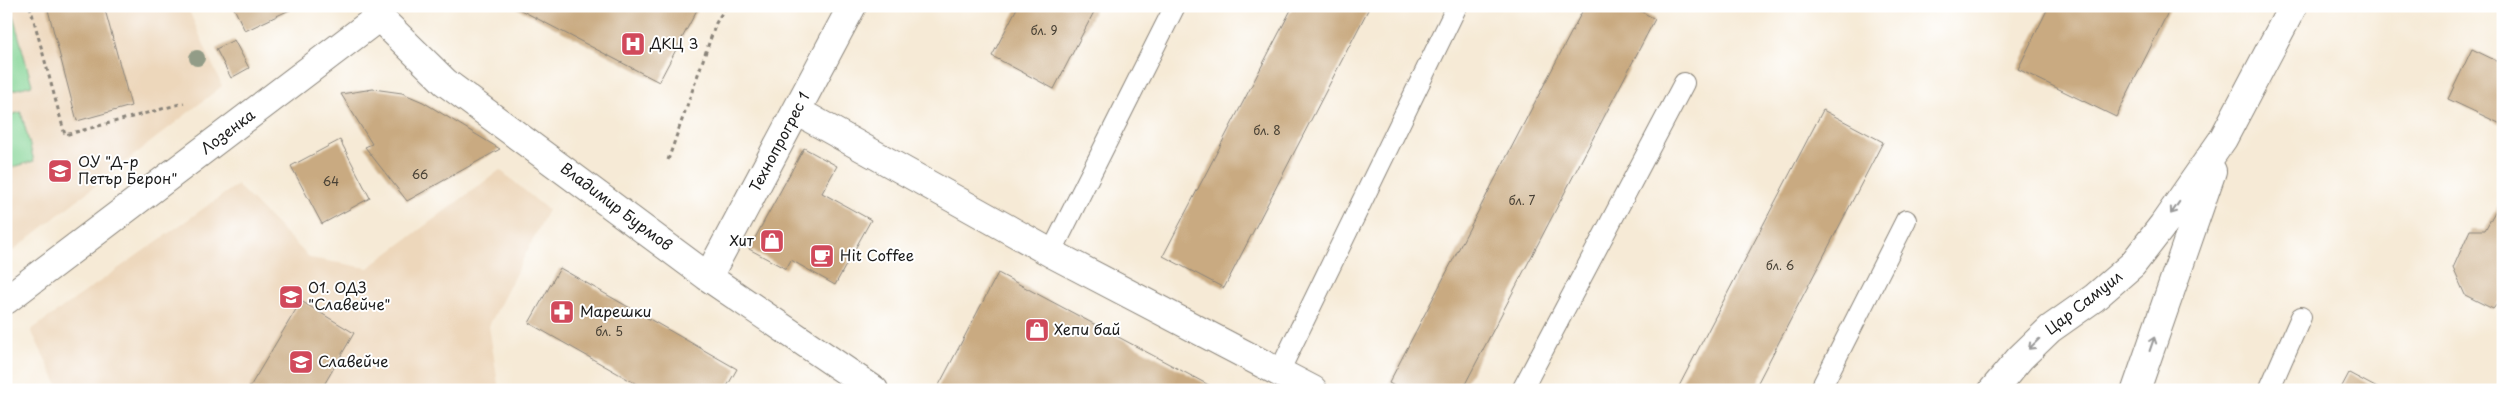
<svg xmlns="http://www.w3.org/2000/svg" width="2509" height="396" viewBox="0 0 2509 396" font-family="'Playpen Sans',sans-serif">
<rect width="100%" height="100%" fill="#fff"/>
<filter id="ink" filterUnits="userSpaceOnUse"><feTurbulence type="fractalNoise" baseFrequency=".02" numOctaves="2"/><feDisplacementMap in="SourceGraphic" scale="10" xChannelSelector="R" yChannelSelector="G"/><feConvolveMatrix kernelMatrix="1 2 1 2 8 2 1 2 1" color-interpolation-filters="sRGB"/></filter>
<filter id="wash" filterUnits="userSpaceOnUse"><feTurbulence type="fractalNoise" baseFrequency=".0096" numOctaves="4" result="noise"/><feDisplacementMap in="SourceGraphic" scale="20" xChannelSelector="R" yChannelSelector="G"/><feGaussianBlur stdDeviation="1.12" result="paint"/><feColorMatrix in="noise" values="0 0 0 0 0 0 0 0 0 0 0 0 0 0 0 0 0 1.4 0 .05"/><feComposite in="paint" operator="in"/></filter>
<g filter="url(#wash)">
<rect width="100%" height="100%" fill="#f6ead6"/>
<path fill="#edd7bb" d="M 6,6 L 187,6 L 222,86 L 6,256 Z
M 500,170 L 548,210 L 489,326 L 499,390 L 60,390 L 31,330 L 237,185 L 310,258 L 368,268 Z"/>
<path fill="#84d495" stroke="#507858" d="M 13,15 L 32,85 L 6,92 L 6,16 Z
M 21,112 L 34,161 L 6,169 L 6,116 Z"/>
<g id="blocks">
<path fill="#c9aa81" d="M 47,6 L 104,6 L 131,106 L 77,121 Z
M 233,6 L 298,6 L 245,31 Z
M 513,6 L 699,6 L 659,82 Z
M 1018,6 L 1097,6 L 1054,89 L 992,56 Z
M 1293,6 L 1370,6 L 1224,288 L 1163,256 Z
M 1585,6 L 1631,6 L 1655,19 L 1462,390 L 1401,390 L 1389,383 Z
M 2049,6 L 2171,6 L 2116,117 L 2018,69 Z
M 234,40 L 249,68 L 231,78 L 216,49 Z
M 2472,49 L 2503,64 L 2503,125 L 2448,99 Z
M 373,89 L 402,93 L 423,102 L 500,149 L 407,201 L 365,147 L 372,144 L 341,94 Z
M 1823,110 L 1883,142 L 1754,390 L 1677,390 Z
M 340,140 L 370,198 L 322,224 L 291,166 Z
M 804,148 L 837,166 L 822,193 L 871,220 L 835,285 L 791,260 L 786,269 L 749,249 Z
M 2503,197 L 2503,297 L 2493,309 L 2465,295 L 2453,268 L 2470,230 L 2485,230 Z
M 560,268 L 737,369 L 725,390 L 647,390 L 529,323 Z
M 998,273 L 1218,390 L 944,390 L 938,387 Z
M 301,301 L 354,333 L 321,390 L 248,390 Z
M 2349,373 L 2381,390 L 2340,390 Z"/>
</g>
</g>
<g filter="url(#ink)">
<use href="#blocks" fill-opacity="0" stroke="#898379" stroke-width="1"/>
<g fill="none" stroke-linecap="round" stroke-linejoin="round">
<defs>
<path id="service" d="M 1051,253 L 1175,6
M 1279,372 L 1457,6
M 1522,390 L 1684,83
M 1820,390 L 1906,220
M 2269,390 L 2301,317"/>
<path id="minor" d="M 374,6 L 379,17 L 445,82 L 708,277 L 874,390
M 797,111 L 1051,253 L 1313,390
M 708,277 L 852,6
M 6,300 L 379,17"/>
<path id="tertiary" d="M 1993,390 L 2020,358 L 2050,329 L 2094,298 L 2132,265 L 2163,225 L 2223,139 L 2293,6
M 2136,390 L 2212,171"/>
</defs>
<use href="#service" stroke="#898379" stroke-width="22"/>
<use href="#minor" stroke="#898379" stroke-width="30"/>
<use href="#tertiary" stroke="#898379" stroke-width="30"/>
<path stroke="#898379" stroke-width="3" stroke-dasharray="4 4" stroke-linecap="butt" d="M 30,6 L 65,135 L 184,103
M 668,160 L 716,23 L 726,6"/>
<use href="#service" stroke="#fff" stroke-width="20"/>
<use href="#minor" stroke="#fff" stroke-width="28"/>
<use href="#tertiary" stroke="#fff" stroke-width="28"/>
</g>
<circle fill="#929c87" cx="197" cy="58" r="8"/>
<defs><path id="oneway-shaft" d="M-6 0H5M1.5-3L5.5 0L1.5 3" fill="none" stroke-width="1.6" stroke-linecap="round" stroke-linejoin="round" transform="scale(1.25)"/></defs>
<g stroke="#999">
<use href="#oneway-shaft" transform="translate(2175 208) rotate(125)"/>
<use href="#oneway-shaft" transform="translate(2034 344) rotate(136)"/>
<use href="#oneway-shaft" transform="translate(2152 344) rotate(-71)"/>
</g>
</g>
<defs>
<symbol id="hospital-square" viewBox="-11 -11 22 22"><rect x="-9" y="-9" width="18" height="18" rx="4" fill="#d1495b" stroke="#fff"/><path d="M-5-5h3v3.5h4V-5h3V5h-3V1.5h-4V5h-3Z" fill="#fff"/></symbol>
<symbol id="school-square" viewBox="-11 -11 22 22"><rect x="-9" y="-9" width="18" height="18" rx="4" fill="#d1495b" stroke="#fff"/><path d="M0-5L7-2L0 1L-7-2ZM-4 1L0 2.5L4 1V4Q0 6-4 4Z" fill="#fff"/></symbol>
<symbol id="shop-square" viewBox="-11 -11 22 22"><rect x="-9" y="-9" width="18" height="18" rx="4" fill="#d1495b" stroke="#fff"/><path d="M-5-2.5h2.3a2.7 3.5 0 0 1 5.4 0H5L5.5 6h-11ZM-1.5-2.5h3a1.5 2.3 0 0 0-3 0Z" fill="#fff"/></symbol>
<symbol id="cafe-square" viewBox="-11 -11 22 22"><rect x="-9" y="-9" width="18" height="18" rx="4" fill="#d1495b" stroke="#fff"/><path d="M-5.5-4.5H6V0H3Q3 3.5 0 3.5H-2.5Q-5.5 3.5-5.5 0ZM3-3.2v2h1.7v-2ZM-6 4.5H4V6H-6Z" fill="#fff"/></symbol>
<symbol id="pharmacy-square" viewBox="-11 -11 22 22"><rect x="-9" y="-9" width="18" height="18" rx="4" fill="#d1495b" stroke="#fff"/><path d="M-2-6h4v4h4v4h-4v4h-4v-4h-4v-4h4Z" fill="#fff"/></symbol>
</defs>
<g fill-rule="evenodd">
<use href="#hospital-square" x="619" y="30" width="28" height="28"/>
<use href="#school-square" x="46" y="157" width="28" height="28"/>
<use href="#shop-square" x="758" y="227" width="28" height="28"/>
<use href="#cafe-square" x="808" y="242" width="28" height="28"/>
<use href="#school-square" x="277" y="283" width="28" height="28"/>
<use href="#pharmacy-square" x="548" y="298" width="28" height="28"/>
<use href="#shop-square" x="1023" y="316" width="28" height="28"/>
<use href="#school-square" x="287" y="348" width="28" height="28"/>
</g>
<g text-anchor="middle" stroke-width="4" stroke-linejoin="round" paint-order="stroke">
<g font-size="12" fill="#474035">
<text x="1044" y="35">бл. 9</text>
<text x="1267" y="135">бл. 8</text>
<text x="420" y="179">66</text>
<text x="331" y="186">64</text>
<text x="1522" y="205">бл. 7</text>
<text x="1780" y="270">бл. 6</text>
<text x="609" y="336">бл. 5</text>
</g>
<g font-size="15" fill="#1c1c1c" stroke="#fff" text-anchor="start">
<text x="650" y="49">ДКЦ 3</text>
<text x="78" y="167">ОУ "Д-р<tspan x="78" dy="17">Петър Берон"</tspan></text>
<text x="754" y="246" text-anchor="end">Хит</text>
<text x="840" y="261">Hit Coffee</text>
<text x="308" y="293">01. ОДЗ<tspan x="308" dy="17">"Славейче"</tspan></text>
<text x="580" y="317">Марешки</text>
<text x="1054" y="335">Хепи бай</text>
<text x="318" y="367">Славейче</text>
</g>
<g font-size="15" fill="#1c1c1c" stroke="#fff">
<text transform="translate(228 132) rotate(-37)" y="5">Лозенка</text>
<text transform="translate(780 142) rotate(-62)" y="5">Технопрогрес 1</text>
<text transform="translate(616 207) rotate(37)" y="5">Владимир Бурмов</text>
<text transform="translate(2084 303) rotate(-38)" y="5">Цар Самуил</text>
</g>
</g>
<rect width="2509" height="396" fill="none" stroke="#fff" stroke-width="25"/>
</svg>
